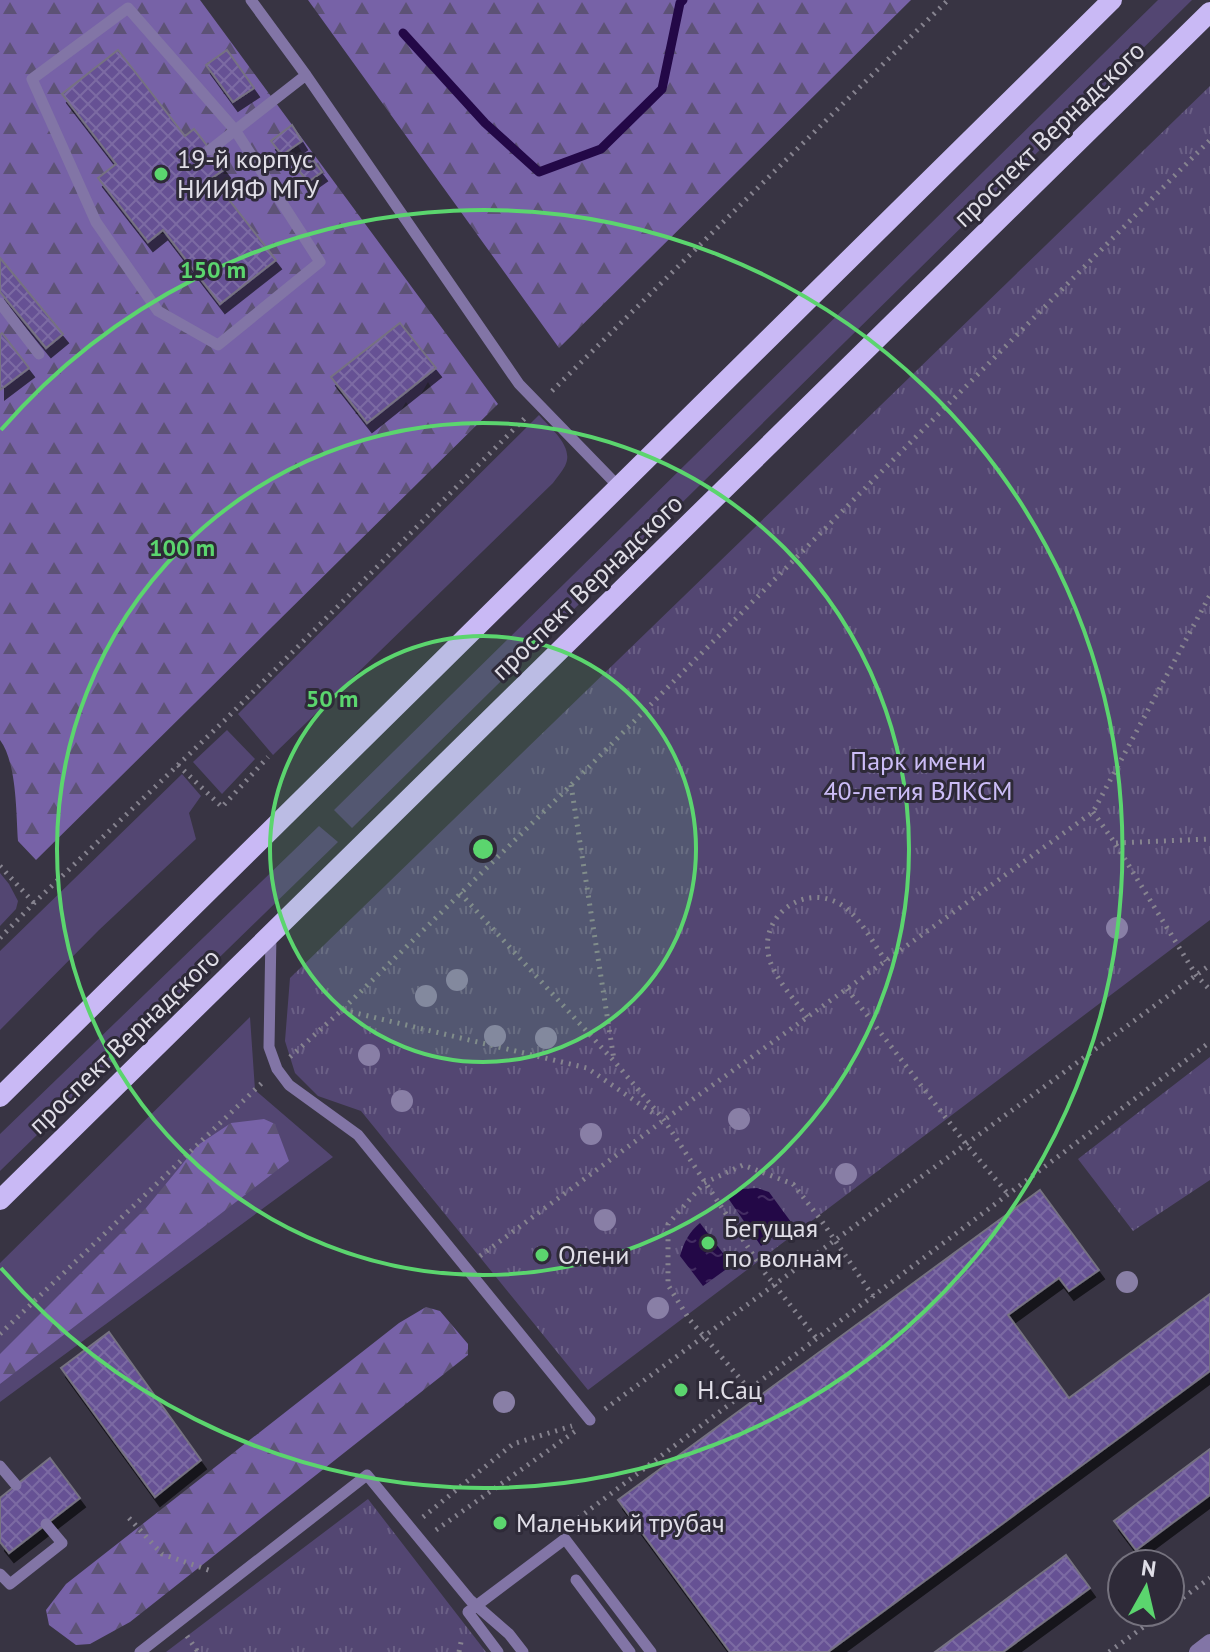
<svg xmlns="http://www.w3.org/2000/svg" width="1210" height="1652" viewBox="0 0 1210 1652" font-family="'PT Sans',sans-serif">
<defs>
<pattern id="forest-firs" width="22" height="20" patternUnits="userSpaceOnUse" patternTransform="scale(2)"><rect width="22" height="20" fill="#7762a7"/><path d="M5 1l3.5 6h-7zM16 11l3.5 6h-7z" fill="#5d5276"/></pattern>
<pattern id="park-tufts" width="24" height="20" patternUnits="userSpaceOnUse" patternTransform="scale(2)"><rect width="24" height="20" fill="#534672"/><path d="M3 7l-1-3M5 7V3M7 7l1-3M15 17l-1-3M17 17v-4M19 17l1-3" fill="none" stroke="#6b6086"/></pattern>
<pattern id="water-ripples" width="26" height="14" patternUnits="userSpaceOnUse" patternTransform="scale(2)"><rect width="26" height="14" fill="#230847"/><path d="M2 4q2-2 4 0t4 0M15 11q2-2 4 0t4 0" fill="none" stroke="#432c62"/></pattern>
<pattern id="building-cross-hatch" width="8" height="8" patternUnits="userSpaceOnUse" patternTransform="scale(2)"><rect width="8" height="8" fill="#665194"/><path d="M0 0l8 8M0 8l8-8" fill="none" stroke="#7c6aa3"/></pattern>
<filter id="shadow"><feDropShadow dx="5" dy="9" stdDeviation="0" flood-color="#0009"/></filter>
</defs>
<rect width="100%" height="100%" fill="#383443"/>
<path fill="#534672" d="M 1158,0 L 1192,0 L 352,828 L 334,810 Z
M 539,415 C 550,428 575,447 565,466 C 562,472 557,477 553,483 L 273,755 L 238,714 Z
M 227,730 L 255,759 L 222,794 L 193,762 Z
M 182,774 L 201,796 L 189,813 L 196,839 L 99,930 L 0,1030 L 0,951 Z
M 319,826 L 338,842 L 0,1171 L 0,1134 Z
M 0,873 L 9,884 L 18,901 L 16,909 L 0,926 Z
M 250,1017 L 255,1090 L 333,1157 L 0,1402 L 0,1263 Z"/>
<path fill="url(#forest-firs)" d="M 0,0 L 200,0 L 498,404 L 36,860 L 18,841 C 16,813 17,763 0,740 Z
M 308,0 L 911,0 L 559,348 Z
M 264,1119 L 275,1124 L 289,1161 L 0,1384 L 0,1354 L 146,1208 L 198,1145 L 231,1123 Z
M 426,1307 L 440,1311 L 468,1344 L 468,1355 L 130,1622 L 90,1644 L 76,1645 L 49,1625 L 46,1610 L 66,1584 L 399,1323 Z"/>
<path fill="url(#park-tufts)" d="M 1210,86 L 1210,920 L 588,1390 L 361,1111 L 318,1096 L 295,1073 L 285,1041 L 290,978 Z
M 1210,1057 L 1210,1180 L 1133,1231 L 1078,1159 Z
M 368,1499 L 486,1652 L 166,1652 Z"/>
<path fill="url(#water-ripples)" d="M 757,1188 L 769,1192 L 791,1222 L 761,1246 L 728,1198 L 741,1189 Z
M 700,1223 L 732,1265 L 703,1286 L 680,1256 C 684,1242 689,1232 700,1223 Z"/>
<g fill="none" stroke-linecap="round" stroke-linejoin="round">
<path stroke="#230847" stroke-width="9" d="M 403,33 L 485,123 L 539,172 L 601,149 L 662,89 L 680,3 L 683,0"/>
</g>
<path fill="url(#building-cross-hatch)" stroke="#767282" stroke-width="2" filter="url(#shadow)" d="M 118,50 L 185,136 L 194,129 L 225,169 L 212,178 L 276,260 L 220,304 L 163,230 L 148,242 L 98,178 L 116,164 L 62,94 Z
M 227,50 L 254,88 L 233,102 L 206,65 Z
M 292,125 L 302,141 L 282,155 L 271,141 Z
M 313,160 L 322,172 L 308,182 L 299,171 Z
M 0,258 L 63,334 L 46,348 L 0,292 Z
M 400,323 L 436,368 L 367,423 L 331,377 Z
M 2,333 L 29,368 L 0,390 L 0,335 Z
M 1040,1190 L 1099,1270 L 1069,1291 L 1059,1278 L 1008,1315 L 1069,1398 L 1210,1294 L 1210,1371 L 828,1652 L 730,1652 L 618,1500 Z
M 109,1332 L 201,1460 L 155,1497 L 61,1368 Z
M 1210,1449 L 1210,1495 L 1136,1550 L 1114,1521 Z
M 50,1458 L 80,1498 L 9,1553 L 0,1542 L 0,1498 Z
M 1066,1555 L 1090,1588 L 1003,1652 L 935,1652 Z"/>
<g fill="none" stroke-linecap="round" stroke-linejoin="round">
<path stroke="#86838f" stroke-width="5" stroke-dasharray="2 6" stroke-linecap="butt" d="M 552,391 L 948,0
M 178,765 L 222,807 L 268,757
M 571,785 L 614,1060
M 1093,812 L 1115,843 L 1196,975 L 1210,990
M 1116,843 L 1210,839
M 0,866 L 34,903
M 460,893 L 614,1061 L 664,1120 L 765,1273 L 817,1339
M 0,938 L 34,903 L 227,718 L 525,418
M 847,989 L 966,1144 L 1008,1194
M 343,1010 L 587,1068 L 656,1115
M 807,1017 C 795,1000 777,981 770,961 C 756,919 802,882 840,904 C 860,916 872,942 886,961
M 290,1057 L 342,1010 L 571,785 L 1210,140
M 480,1256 L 664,1120 L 1093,812 L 1210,595
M 0,1334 L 265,1080
M 749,1389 L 689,1319 L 668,1285 L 668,1224 L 704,1183 L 743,1165 L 793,1184 L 821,1220 L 873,1296
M 605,1409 L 1210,965
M 423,1517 L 513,1444 L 572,1426
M 129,1518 L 162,1554 L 214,1572
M 572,1523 L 1210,1042
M 436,1530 L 577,1430
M 1170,1607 L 1210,1578
M 187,1636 L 198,1652
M 459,1652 L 462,1637
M 1109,1652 L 1164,1612"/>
<path stroke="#8275a6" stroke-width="11" d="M 251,0 L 306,75 L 519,384 L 619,487
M 128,8 L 235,130 L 320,262 L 218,345 L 158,311 L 96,222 L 32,79 Z
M 210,150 L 306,75
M 0,303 L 39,354
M 271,934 L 269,1047 L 277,1069 L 289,1085 L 358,1135 L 590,1420
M 0,1466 L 16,1485
M 0,1574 L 10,1584 L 62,1543 L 46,1524
M 576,1580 L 630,1652
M 140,1652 L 367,1475 L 470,1600 L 509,1634 L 523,1652
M 498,1652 L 468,1612 L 565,1539 L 651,1652"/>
<path stroke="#8275a6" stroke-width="16" d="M 1197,1652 L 1210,1642"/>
<path stroke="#c9b9f5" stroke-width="20" d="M 0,1097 L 1112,0
M 0,1200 L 1210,12"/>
</g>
<g fill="#897fa6">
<circle cx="1117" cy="928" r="11"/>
<circle cx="457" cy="980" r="11"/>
<circle cx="426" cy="996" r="11"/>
<circle cx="495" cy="1036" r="11"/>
<circle cx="546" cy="1038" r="11"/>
<circle cx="369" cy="1055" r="11"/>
<circle cx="402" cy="1101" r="11"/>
<circle cx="739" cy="1119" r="11"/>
<circle cx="591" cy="1134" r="11"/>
<circle cx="846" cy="1174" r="11"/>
<circle cx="605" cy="1220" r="11"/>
<circle cx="1127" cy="1282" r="11"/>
<circle cx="658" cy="1308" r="11"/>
<circle cx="504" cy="1402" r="11"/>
</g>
<circle cx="483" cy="849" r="213" fill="#5bd56e" fill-opacity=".12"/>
<g fill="none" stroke="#5bd56e" stroke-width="4">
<circle cx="483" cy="849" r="213"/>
<circle cx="483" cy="849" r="426"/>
<path d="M1 430A639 639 0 1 1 1 1268"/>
</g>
<g fill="#5bd56e" stroke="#2e2a38" stroke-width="3">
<circle cx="161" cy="174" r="8"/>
<circle cx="708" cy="1243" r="8"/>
<circle cx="542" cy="1255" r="8"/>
<circle cx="681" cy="1390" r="8"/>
<circle cx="500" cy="1523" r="8"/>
</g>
<g text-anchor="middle" stroke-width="6" stroke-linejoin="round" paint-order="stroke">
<g font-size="26" fill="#e0dee7" stroke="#2e2a38">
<text transform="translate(1049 134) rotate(-44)" y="9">проспект Вернадского</text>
<text transform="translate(587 587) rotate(-44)" y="9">проспект Вернадского</text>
<text transform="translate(124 1041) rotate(-44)" y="9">проспект Вернадского</text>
</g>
<g font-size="26" fill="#e0dee7" stroke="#2e2a38" text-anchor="start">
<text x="177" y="168">19-й корпус<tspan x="177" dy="30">НИИЯФ МГУ</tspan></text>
<text x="724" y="1237">Бегущая<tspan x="724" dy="30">по волнам</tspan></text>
<text x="558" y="1264">Олени</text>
<text x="697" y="1399">Н.Сац</text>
<text x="516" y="1532">Маленький трубач</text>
</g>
<g font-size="26" fill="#ccbdf7" stroke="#2e2a38">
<text x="918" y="770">Парк имени<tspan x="918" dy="30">40-летия ВЛКСМ</tspan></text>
</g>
</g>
<circle cx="483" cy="849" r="12" fill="#5bd56e" stroke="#2e2a38" stroke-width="4"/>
<g font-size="24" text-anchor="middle" font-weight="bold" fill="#5bd56e" stroke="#2e2a38" stroke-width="6" stroke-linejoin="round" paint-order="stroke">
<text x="213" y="278">150 m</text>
<text x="182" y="556">100 m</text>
<text x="332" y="707">50 m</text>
</g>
<g transform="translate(1146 1588) rotate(8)"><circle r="38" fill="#2e2a38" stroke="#75727e" stroke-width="2"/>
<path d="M0-6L14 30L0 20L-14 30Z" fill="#5bd56e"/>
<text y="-12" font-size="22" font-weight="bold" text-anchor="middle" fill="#e0dee7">N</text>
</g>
</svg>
